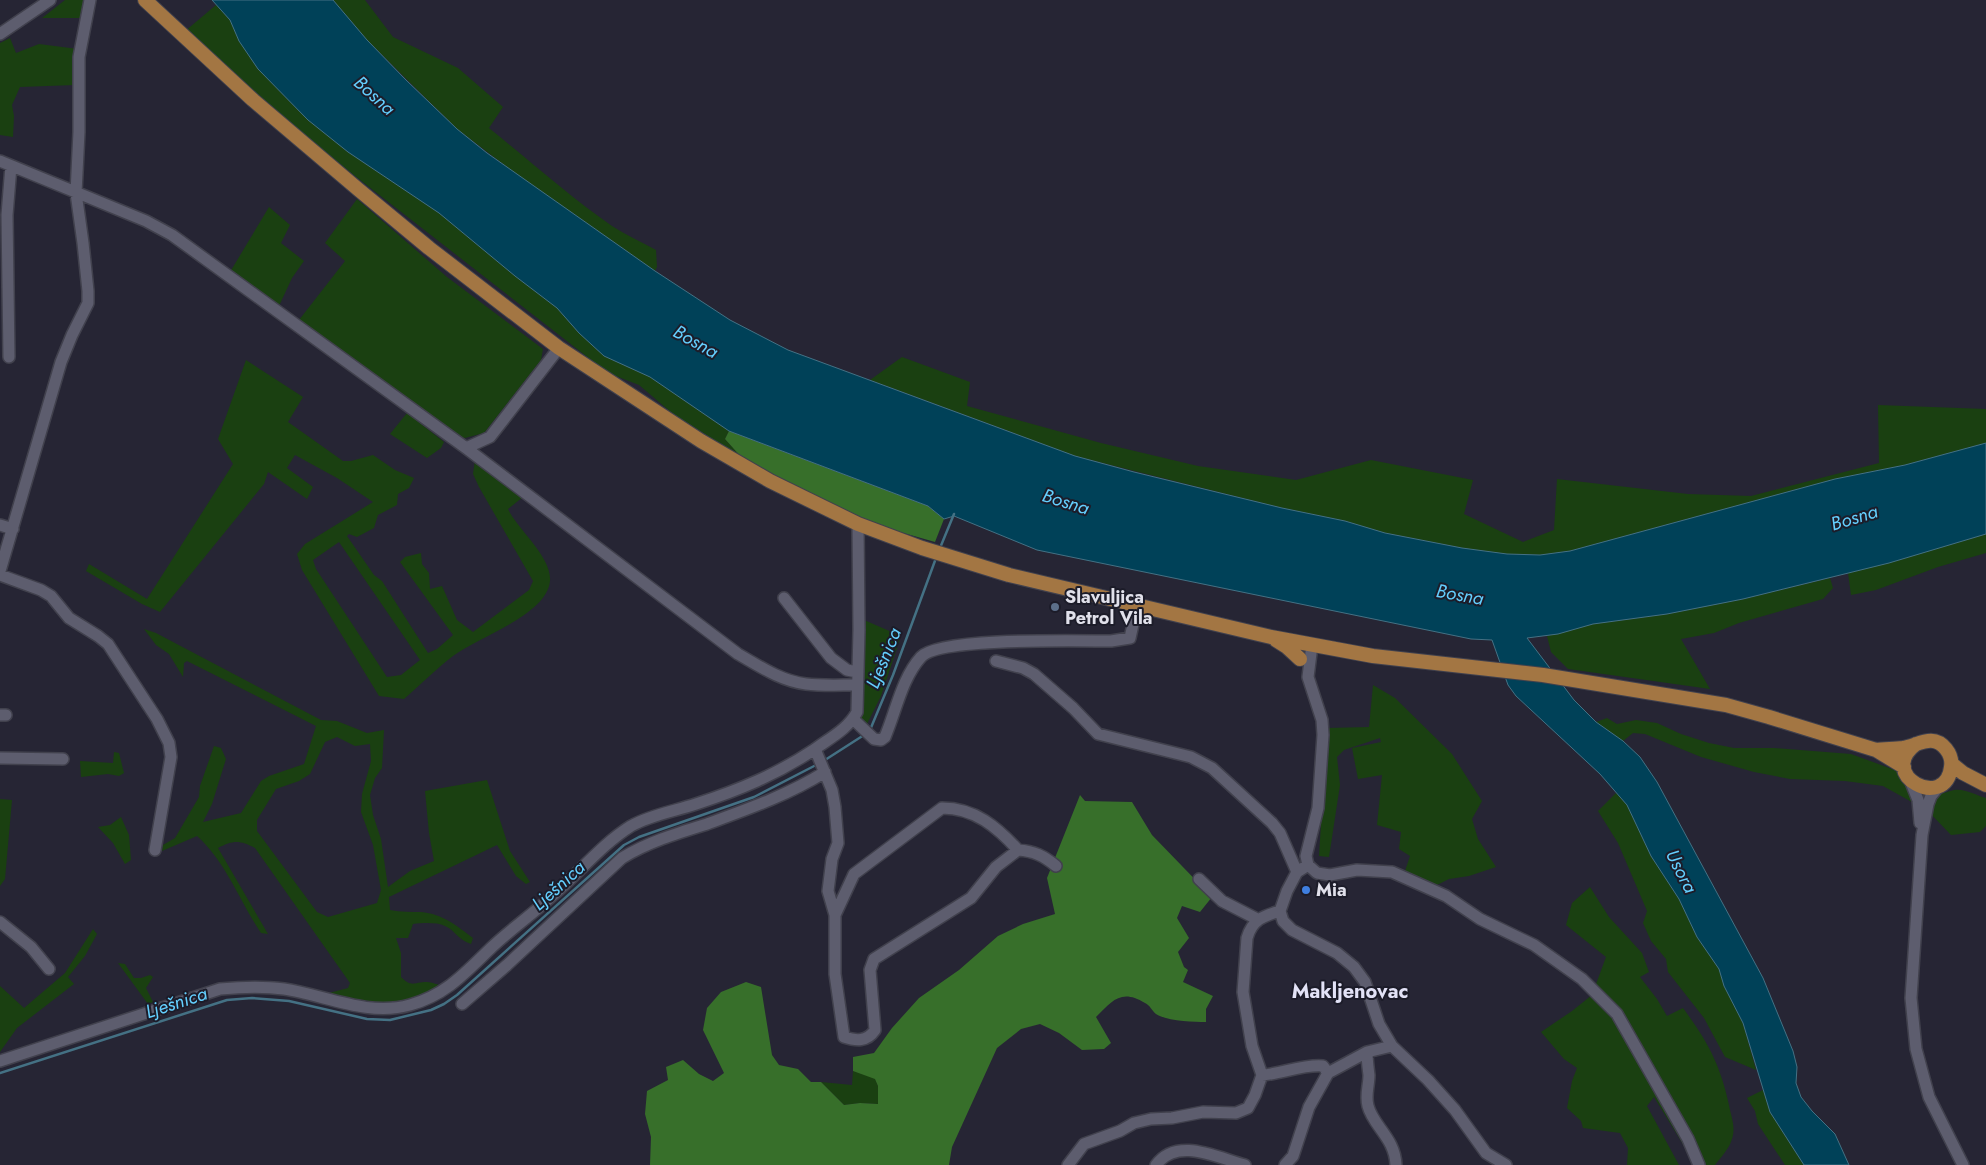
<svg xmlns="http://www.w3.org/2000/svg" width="1986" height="1165" viewBox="0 0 1986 1165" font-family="Jost,sans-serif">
<rect width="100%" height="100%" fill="#262534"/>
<path fill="#1a4011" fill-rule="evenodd" d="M 65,0 L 86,0 L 83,18 L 42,18 Z
M 333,0 L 365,0 L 393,37 L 458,68 L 503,107 L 489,128 C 530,161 569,196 612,226 C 626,235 642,242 656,250 L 657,267 L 655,271 L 523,179 L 457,129 L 367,40 Z
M 216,5 L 230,20 L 239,41 L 258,69 L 308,120 L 348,152 L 439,213 L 515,276 L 557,308 L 579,333 L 604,356 L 650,377 L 729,431 L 725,439 L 742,458 L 672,413 L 639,385 L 608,373 L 355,176 L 290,123 L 184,32 Z
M 10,38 L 16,53 L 39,44 L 78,49 L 75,85 L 20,87 L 12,105 L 14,116 L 13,137 L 0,135 L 0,43 Z
M 357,199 L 447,277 L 543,349 L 541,360 L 484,433 L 465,438 L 458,436 L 299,320 L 345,261 L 325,243 Z
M 269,207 L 290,225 L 281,243 L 304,261 L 292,278 L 279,306 L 230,272 Z
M 902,357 L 970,382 L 967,406 L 1101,443 L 1198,466 L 1296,480 L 1371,460 L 1473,480 L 1464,514 L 1523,542 L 1554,530 L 1557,479 L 1688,494 L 1751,496 L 1879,463 L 1878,405 L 1986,409 L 1986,443 L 1905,465 L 1835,479 L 1570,551 L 1540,555 L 1507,554 L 1462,548 L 1385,533 L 1345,521 L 1282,508 L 1075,456 L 870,380 Z
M 246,360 L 303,397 L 288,422 L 343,461 L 351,461 L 373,455 L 395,470 L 414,478 L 409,488 L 398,494 L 397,505 L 378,515 L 374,528 L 357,537 L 349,534 L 347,536 L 374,575 L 382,581 L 428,653 L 437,649 L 453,635 L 400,562 L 405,557 L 421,553 L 422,564 L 429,573 L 430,589 L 442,586 L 457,620 L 473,632 L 529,590 L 533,581 L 479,487 L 473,474 L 475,460 L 523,497 L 508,509 C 518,530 552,557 550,581 C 547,615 478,637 453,656 C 436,669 420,685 404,699 L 379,696 L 302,570 L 297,554 L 305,544 L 373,502 L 337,478 L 295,455 L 287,468 L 313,487 L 307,499 L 268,472 L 264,484 L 160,612 L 142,604 L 86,571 L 89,564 L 147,599 L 233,464 L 218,439 ZM 339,542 L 420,660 L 401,675 L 387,677 L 316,569 L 313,560 Z
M 407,413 L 444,442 L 441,448 L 427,458 L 390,434 Z
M 1986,534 L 1986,553 L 1938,567 L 1876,590 L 1851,595 L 1848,573 Z
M 1830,578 L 1833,588 L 1823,599 L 1739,623 L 1714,633 L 1681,639 L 1710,689 L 1568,669 L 1551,652 L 1547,636 L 1593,624 L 1667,614 L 1743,599 Z
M 864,620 L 901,636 L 881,696 L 866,726 L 860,720 L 860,714 Z
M 144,629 L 156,633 L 321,720 L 337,721 L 367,733 L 384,730 L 382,768 L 375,778 L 370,795 L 373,815 L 381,839 L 388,887 L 410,871 L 434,861 L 429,833 L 425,791 L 487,780 L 510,851 L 530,882 L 526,884 L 516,876 L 497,845 L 389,897 L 390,910 C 401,912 411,912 421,912 C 443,914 457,926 473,938 L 471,944 C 457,939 455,930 445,926 C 437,922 422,923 413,924 L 408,938 L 396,938 L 401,953 L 401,977 C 412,988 414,982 427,982 C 432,982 438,985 443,986 L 413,1000 L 394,1004 L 337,997 L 329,993 L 348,988 L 350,983 L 255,848 C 240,840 233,840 218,848 L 268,934 L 261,933 C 239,900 226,862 197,836 L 162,851 L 163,845 L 175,838 L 199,797 L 200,786 L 214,746 L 221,748 L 226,759 L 212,804 L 203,822 L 241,813 L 261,781 L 269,776 L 304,764 L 316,726 L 187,661 L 184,663 L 183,677 L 169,654 L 156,645 ZM 337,737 L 355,746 L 370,744 L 371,761 L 362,794 L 361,812 L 373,845 L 381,890 L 377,903 L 328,917 L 317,912 L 257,831 L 257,820 L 276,789 L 299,781 L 310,774 L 325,742 Z
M 1373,685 L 1395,698 L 1452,754 L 1482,801 L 1472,819 L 1478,839 L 1496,867 L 1469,876 L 1449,879 L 1429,889 L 1404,874 L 1410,856 L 1399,849 L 1401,832 L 1377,825 L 1382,775 L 1358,779 L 1352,748 L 1381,742 L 1380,738 L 1344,750 L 1337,757 L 1340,785 L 1329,857 L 1319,856 L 1327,728 L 1369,727 Z
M 1607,718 L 1617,724 L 1636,720 L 1657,723 L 1681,734 L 1709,743 L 1734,748 L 1774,748 L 1851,754 L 1903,773 L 1933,795 C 1941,794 1946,792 1954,790 C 1964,788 1976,795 1986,798 L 1986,826 L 1980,832 L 1951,835 L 1928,811 L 1883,786 L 1845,781 L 1790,779 L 1754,772 L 1701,757 L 1645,734 L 1633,733 L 1623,741 L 1596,722 Z
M 114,752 L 119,753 L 124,773 L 119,776 L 108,774 L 81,777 L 80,761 L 113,763 Z
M 1616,793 L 1627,805 L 1651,856 L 1679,899 L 1697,937 L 1719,969 L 1724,986 L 1743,1023 L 1756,1070 L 1725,1057 L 1704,1018 L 1668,972 L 1666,959 L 1651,941 L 1643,923 L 1647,911 L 1618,843 L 1598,811 Z
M 0,799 L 12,800 L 5,879 L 0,886 Z
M 121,817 L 129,835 L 131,860 L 125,864 L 113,843 L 98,827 L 110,825 Z
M 1590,887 L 1609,917 L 1642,953 L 1649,972 L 1640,977 L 1657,999 L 1667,1016 L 1683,1008 C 1708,1042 1720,1064 1729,1105 C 1731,1117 1736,1126 1732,1139 C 1729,1149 1721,1157 1715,1165 L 1693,1165 L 1684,1146 L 1654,1097 L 1647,1106 L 1679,1165 L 1627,1165 L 1628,1148 L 1620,1133 L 1583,1128 L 1581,1121 L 1567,1108 L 1572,1081 L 1577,1068 L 1564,1059 L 1541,1032 L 1572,1011 L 1592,995 L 1606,957 L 1566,925 L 1572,903 Z
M 93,929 L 97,934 L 85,956 L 68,977 L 74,984 L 17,1028 L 0,1052 L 0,986 L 24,1008 L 65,973 Z
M 118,963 L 125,964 L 134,978 L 141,978 L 150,975 L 153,977 L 146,988 L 153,1002 L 148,1004 Z
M 853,1071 L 875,1078 L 878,1086 L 878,1104 L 860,1103 L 844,1105 L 821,1082 L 852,1085 Z
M 1763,1090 L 1770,1112 L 1804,1165 L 1785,1165 L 1758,1124 L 1755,1111 L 1747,1098 Z"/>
<path fill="#376f2a" d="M 729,431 L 928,506 L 944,519 L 935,542 L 900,532 L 843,511 L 742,458 L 725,439 Z
M 1080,795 L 1085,801 L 1132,802 L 1152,835 L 1212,897 L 1200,912 L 1182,906 L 1177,918 L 1189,938 L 1178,952 L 1184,967 L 1188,970 L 1183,982 L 1213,996 L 1206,1009 L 1206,1022 C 1193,1022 1167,1021 1156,1014 C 1152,1011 1150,1005 1145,1003 C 1121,988 1112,1001 1096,1017 L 1111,1043 L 1104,1049 L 1082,1050 L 1059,1033 L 1040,1024 L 1021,1029 L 997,1048 L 952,1147 L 949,1165 L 650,1165 L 651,1137 L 645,1114 L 647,1091 L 668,1080 L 666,1067 L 683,1060 L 699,1074 L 713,1081 L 724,1073 L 703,1030 L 707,1008 L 721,992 L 746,982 L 761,987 L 772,1055 L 779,1065 L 798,1069 L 811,1082 L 821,1082 L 844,1105 L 860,1103 L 878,1104 L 878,1086 L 875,1079 L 853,1071 L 853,1057 L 874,1053 L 892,1028 L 919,998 L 959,970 L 998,936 L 1023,924 L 1055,914 L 1047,878 Z"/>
<path fill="#004158" stroke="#447184" d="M 212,0 L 333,0 L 367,40 L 406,80 L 457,129 L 487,153 L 655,271 L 730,320 L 788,350 L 826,364 L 1075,456 L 1134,472 L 1282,508 L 1345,521 L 1385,533 L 1462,548 L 1507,554 L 1540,555 L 1570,551 L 1835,479 L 1905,465 L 1986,443 L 1986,534 L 1889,563 L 1743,599 L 1667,614 L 1593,624 L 1558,634 L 1527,638 L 1574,700 L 1596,722 L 1623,741 L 1640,757 L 1657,782 L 1763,978 L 1793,1051 L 1797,1067 L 1796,1083 L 1801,1097 L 1812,1111 L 1835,1134 L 1849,1165 L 1804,1165 L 1770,1112 L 1743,1023 L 1724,986 L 1719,969 L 1697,937 L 1679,899 L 1651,856 L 1627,805 L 1600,774 L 1516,696 L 1508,685 L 1492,640 L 1471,639 L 1037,550 L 954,516 L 944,519 L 928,506 L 729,431 L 650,377 L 604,356 L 579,333 L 557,308 L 515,276 L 439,213 L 348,152 L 308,120 L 258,69 L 239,41 L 230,20 Z"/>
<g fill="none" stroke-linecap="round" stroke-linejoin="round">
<path stroke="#447184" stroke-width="2.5" d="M 940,548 L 954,514
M 870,730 L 893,675 L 936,558
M 825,760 L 864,735
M 0,1073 L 227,1000 L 252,998 L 289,1001 L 367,1019 L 390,1020 L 431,1010 L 444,1004 L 457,995 L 624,845 L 639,837 L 754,797 L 818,764"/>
<defs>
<path id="minor" d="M 0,34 L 50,0
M 0,161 L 146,221 L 172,235 L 466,448 L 738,654 C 759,666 781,681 806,684 C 822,686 840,685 856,685
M 9,357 L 7,215 L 11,166
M 466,448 L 490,437 L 559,348
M 858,524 L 859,630 L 857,712 C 848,729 830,738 815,749 L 832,790 L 835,807 L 838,843 L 832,859 L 828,891 L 835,915 L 835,974 L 844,1037 C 856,1041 867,1042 875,1030 L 870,970 L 874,959 L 971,898 L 996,867 L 1018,850 C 1034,851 1044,856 1056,866
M 0,525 L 13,529
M 0,571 L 61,362 L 72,335 L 88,303 L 88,291 L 83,243 L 76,193 L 79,132 L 79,57 L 90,0
M 0,575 L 41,590 L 51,596 L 69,618 L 98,636 L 108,644 L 157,719 L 169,743 L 171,757 L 155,850
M 784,598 L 831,658 L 847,670 L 857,672
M 996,661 L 1023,668 L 1034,674 L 1073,708 L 1098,734 L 1191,757 L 1212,768 L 1272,823 L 1280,833 L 1297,872
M 0,715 L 6,715
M 853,719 L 874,739 L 881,740 L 885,737 C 896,711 902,678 921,657 C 939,637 1080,641 1111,641 L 1130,638 L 1137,606
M 0,758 L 63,759
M 1910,780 L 1918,800 L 1920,823
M 1940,785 L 1931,796 L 1928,804 L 1922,835 L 1911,998 L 1916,1049 L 1929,1097 L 1963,1165
M 1308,865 L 1317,873 L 1330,875 L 1357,870 L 1392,872 L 1446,896 L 1480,919 L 1534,945 L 1582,979 L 1617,1014 L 1688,1139 L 1699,1165
M 1308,865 L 1297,872 L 1287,891 L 1280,911 L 1283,921 L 1292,930 L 1337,953 L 1354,967 L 1365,982 L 1379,1024 L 1392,1046 L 1428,1080 L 1455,1110 L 1486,1153 L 1506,1165
M 1308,865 L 1306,856 L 1318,808 L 1323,735 L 1322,720 L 1308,677 L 1312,645
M 1199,879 L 1222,901 L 1257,919
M 835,915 L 854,874 L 942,808 C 975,808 997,827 1018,850
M 0,922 L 31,947 L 49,969
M 462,1004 L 507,965 L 622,858 C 648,842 678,833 707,824 C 748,809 788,795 825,772
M 1367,1052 C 1367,1060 1368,1067 1369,1075 C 1369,1086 1365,1095 1368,1106 C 1373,1126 1395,1138 1396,1165
M 0,1061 L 220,989 C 241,987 262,986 284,989 C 325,995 367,1017 410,1005 C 446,995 465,973 492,947 C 511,929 533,914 552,896 C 578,874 602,844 631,826 C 650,815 675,811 696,804 C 739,790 776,775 815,749
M 1262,1075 C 1282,1074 1303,1064 1323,1066 L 1328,1073 L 1367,1052 L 1392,1046
M 1068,1165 L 1084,1144 L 1120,1131 L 1134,1123 L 1151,1119 L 1172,1118 L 1203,1112 L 1236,1113 L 1248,1108 L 1255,1095 L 1262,1075 L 1252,1046 L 1243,992 L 1247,938 C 1252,920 1263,916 1280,911
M 1156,1165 C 1177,1136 1218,1158 1245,1165
M 1285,1165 L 1293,1156 L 1309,1107 L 1328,1073"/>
<path id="major" d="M 145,0 L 253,100 L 359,190 L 429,248 L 559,348 L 701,441 L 770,481 L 858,524 L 922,548 L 1009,575 L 1271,637 L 1373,656 L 1543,675 L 1726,705 L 1769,717 L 1876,750 L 1904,767
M 1276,640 L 1287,647 L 1300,659
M 1876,750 C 1885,749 1894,749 1903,748 C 1919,745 1933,733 1946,749 C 1950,754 1952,761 1951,767 C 1946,812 1875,775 1916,744
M 1952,764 L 1963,773 L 1986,785"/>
</defs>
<use href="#minor" stroke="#41414d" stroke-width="14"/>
<use href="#major" stroke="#41414d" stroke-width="16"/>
<use href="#minor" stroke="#5d5d6e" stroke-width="11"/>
<use href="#major" stroke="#a37643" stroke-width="14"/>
</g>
<circle fill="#5c6f8a" stroke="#1c1c29" stroke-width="2" cx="1055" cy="607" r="5"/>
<circle fill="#3f7fe0" stroke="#1c1c29" stroke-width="2" cx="1306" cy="890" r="5"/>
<g text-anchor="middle" stroke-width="4" stroke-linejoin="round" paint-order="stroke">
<g font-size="18" font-weight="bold" fill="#e1e1eb" stroke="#1c1c29" text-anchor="start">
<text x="1065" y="603">Slavuljica<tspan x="1065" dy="21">Petrol Vila</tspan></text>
<text x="1316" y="896">Mia</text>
</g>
<g font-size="19" font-style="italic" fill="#64cffe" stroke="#1c1c29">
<text transform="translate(375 95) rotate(42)" y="7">Bosna</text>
<text transform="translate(696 341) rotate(29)" y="7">Bosna</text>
<text transform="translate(1066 501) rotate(17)" y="7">Bosna</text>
<text transform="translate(1854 517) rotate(-17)" y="7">Bosna</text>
<text transform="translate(1460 594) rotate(10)" y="7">Bosna</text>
<text transform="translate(883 658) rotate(-68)" y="7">Lješnica</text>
<text transform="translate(1682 871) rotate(63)" y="7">Usora</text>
<text transform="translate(558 885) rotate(-42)" y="7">Lješnica</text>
<text transform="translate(176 1002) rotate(-18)" y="7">Lješnica</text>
</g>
<g font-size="20" font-weight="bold" fill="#e2e2f6" stroke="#1c1c29">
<text x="1350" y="998">Makljenovac</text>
</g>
</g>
</svg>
